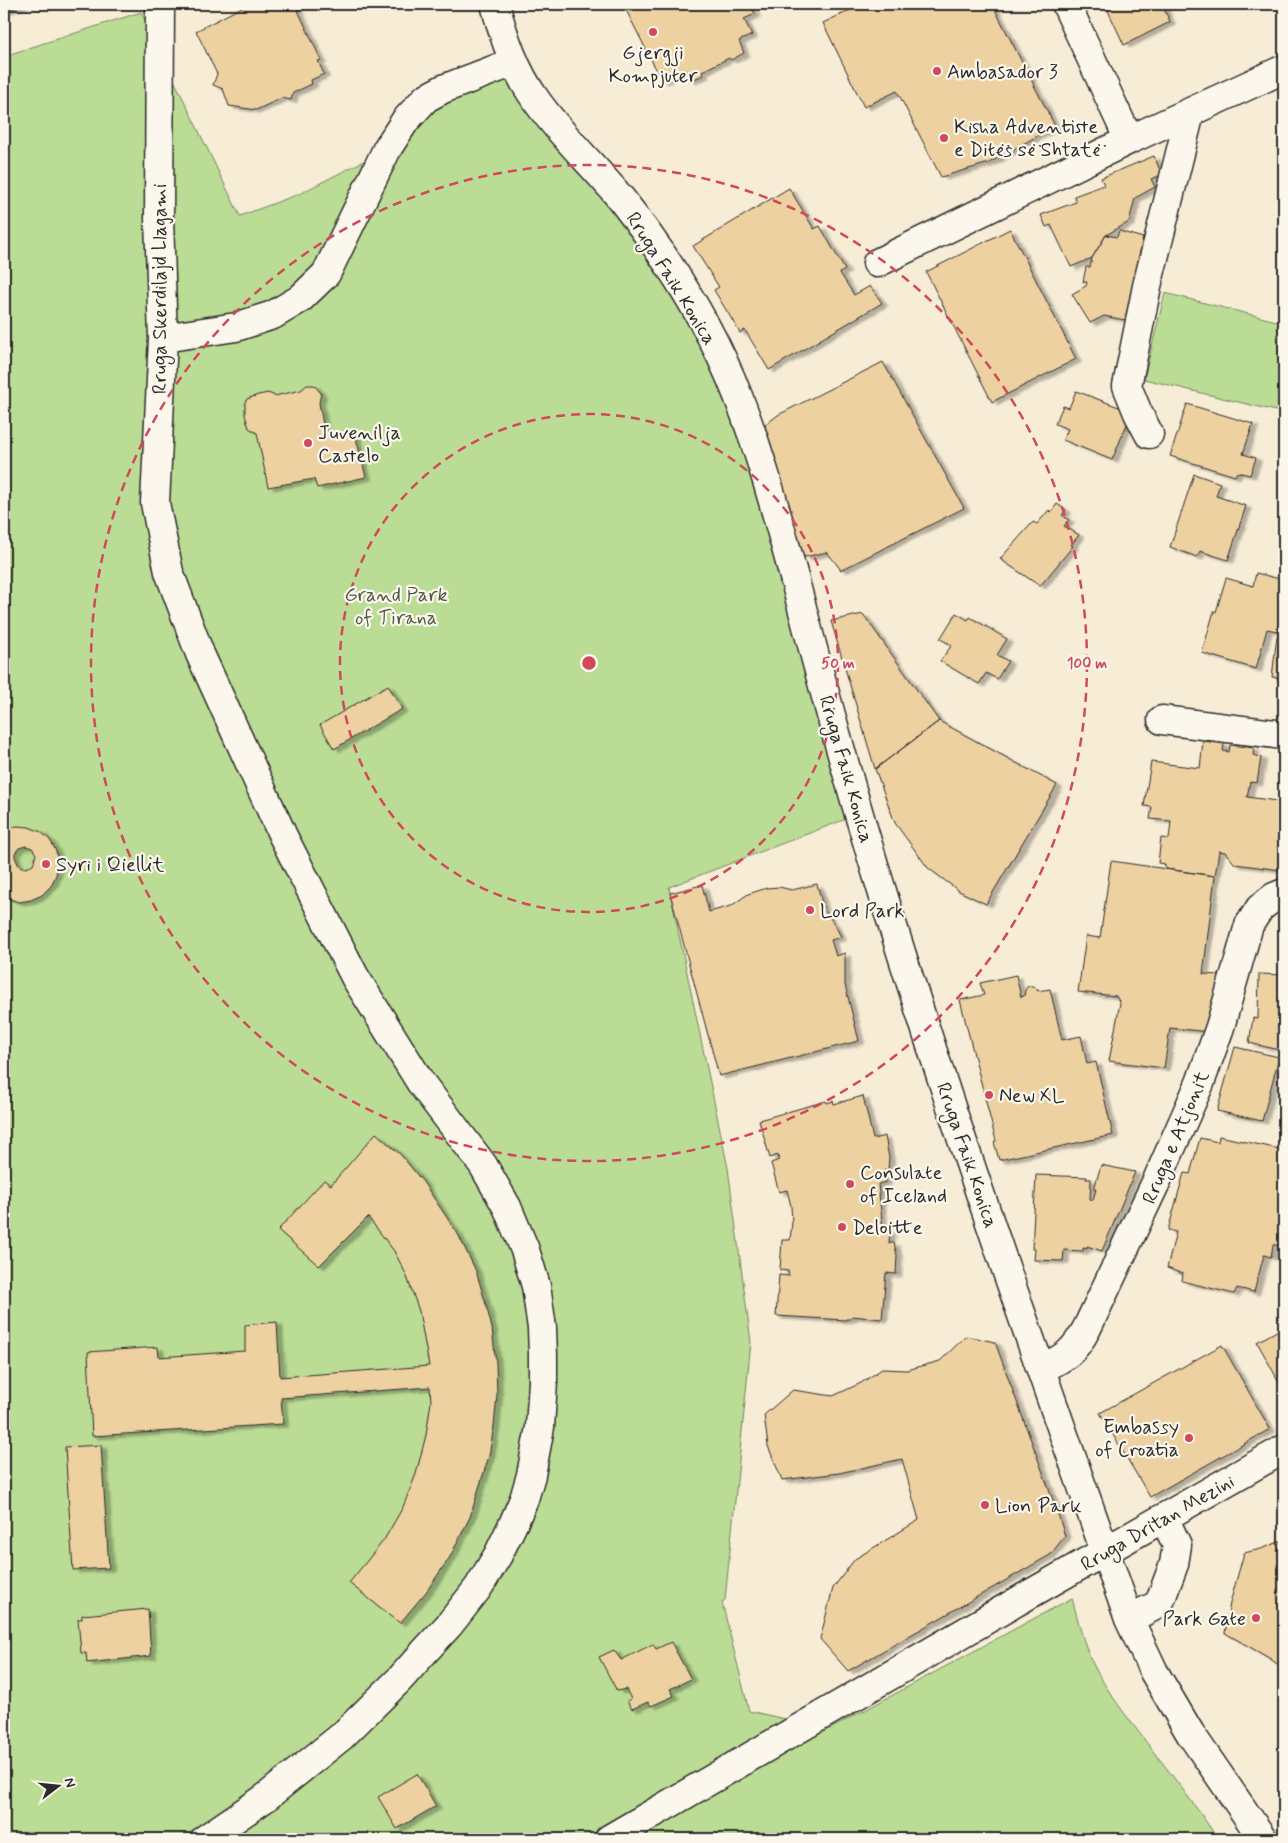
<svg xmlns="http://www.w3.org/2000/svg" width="1288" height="1843" viewBox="0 0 1288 1843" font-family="Mynerve,sans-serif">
<defs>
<filter id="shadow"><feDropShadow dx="5.5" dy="3" stdDeviation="1" flood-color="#0004"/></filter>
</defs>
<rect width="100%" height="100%" fill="#f7ecd6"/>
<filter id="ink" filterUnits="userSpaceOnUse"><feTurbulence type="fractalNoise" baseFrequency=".02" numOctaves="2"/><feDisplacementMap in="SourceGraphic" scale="10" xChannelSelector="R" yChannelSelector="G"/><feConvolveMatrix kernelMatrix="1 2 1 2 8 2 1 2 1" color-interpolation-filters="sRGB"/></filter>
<g filter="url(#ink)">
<path fill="#bbdc94" stroke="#738460" d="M 141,12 L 240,216 L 299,194 L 387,149 L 405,121 L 514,62 L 715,343 L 859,814 L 669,887 L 728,1168 L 751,1342 L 725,1600 L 722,1602 L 749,1711 L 830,1729 L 1072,1598 C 1078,1620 1083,1643 1093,1664 C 1107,1692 1128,1718 1147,1743 C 1172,1775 1196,1806 1218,1839 L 4,1839 L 4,56 Z
M 1165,293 L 1284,323 L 1284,413 L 1144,379 Z"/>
<path fill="#eed1a1" stroke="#2b2b2b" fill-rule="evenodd" filter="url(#shadow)" d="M 4,4 L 23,4 L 4,11 Z
M 246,4 L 295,4 L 321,60 L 318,61 L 324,74 L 311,80 L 312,84 L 293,93 L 291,100 L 282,98 L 256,110 L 229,106 L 223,89 L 213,85 L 217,74 L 196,31 L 246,5 Z
M 623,4 L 750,4 L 755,14 L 744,19 L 752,35 L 739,41 L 744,53 L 731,60 L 729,58 L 702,71 L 703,75 L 690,81 L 685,70 L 662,81 Z
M 863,4 L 992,4 L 1055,126 L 989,163 L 941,177 L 897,91 L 864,107 L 823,23 Z
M 1105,4 L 1162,4 L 1170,22 L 1124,45 Z
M 1154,156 L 1162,175 L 1151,179 L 1155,187 L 1135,198 L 1129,222 L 1106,235 L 1092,258 L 1071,267 L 1051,225 L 1046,227 L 1041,215 L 1076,202 L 1074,196 L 1104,185 L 1101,178 Z
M 789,188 L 814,229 L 820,226 L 845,270 L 840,273 L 854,295 L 870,286 L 882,303 L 769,370 L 745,330 L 740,333 L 714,290 L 719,287 L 693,246 Z
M 1010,229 L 1076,359 L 992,402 L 926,272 Z
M 1119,231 L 1143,238 L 1125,320 L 1104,316 L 1090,323 L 1072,294 L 1086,286 L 1087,282 L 1083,282 L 1086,267 L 1090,267 L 1092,258 L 1106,235 L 1117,237 Z
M 883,362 L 964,508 L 841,570 L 827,552 L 805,557 L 793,544 L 765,425 L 778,415 Z
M 307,385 L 314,385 L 321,393 L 319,403 L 325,435 L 354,430 L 366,477 L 317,488 L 314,479 L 268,487 L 257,433 L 249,428 L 245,415 L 245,402 L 247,399 L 258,395 L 268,393 L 275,396 L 301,390 Z
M 1076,391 L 1132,412 L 1112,460 L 1063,440 L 1068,429 L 1055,424 L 1063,406 L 1069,408 Z
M 1187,404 L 1253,424 L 1243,454 L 1256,458 L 1250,475 L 1237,472 L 1235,476 L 1170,456 Z
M 1194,474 L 1220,483 L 1216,496 L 1246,506 L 1228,560 L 1200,551 L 1197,557 L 1170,547 Z
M 1057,504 L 1066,510 L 1062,515 L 1069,520 L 1064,526 L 1079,535 L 1071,545 L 1073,546 L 1040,586 L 1000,559 L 1033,522 L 1037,524 L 1049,510 L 1051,512 Z
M 1256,573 L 1284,580 L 1284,601 L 1277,631 L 1267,629 L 1256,669 L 1202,653 L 1214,611 L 1216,612 L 1226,578 L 1253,586 Z
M 956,613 L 968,620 L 970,617 L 1007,639 L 997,655 L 1008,661 L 997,679 L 986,673 L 979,684 L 940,661 L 952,645 L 940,639 Z
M 863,614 L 939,721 L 875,769 L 831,621 Z
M 1277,636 L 1284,637 L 1284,679 L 1272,677 Z
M 388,685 L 402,709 L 334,749 L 320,725 Z
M 939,721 L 1057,785 L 986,904 L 959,891 L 928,868 L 895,823 L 875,769 Z
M 1203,741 L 1224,744 L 1223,751 L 1229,752 L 1230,745 L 1254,748 L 1253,755 L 1261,757 L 1257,783 L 1250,782 L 1247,797 L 1284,802 L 1284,839 L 1281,870 L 1235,864 L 1225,852 L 1219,851 L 1215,876 L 1165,869 L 1165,864 L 1158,863 L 1161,838 L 1169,839 L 1171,821 L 1150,819 L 1152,807 L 1144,806 L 1151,762 L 1200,768 Z
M 17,826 L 29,827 L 41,832 L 50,840 L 56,851 L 58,863 L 56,875 L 51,886 L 42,895 L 31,900 L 19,902 L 4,897 L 4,830 ZM 26,846 L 32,848 L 36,854 L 33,865 L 26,868 L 19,866 L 15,857 L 15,853 L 19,848 Z
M 1111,861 L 1215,876 L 1203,974 L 1219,975 L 1210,1032 L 1170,1028 L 1164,1068 L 1109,1061 L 1120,1003 L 1116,996 L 1078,992 L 1086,936 L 1100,938 Z
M 817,884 L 824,910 L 835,925 L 841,937 L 831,940 L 836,956 L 845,953 L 845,985 L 859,1041 L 719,1076 L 670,893 L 702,885 L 709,912 L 731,906 L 748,894 L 767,888 L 779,887 L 792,890 Z
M 1259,974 L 1284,975 L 1284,1051 L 1249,1043 L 1253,1018 L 1258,1019 Z
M 1016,975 L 1021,997 L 1024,996 L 1025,990 L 1028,986 L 1033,986 L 1038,991 L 1050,989 L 1062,1040 L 1081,1036 L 1087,1064 L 1096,1062 L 1113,1135 L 999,1160 L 994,1142 L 996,1141 L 960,1000 L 984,995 L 980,983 Z
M 1235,1047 L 1279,1057 L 1262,1121 L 1217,1111 Z
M 863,1096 L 873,1139 L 885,1136 L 889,1158 L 888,1170 L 883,1171 L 886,1182 L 878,1184 L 883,1230 L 890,1231 L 889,1243 L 894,1243 L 897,1255 L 896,1274 L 886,1273 L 882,1319 L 852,1316 L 851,1319 L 846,1319 L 846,1320 L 776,1316 L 779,1275 L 789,1276 L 788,1271 L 780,1270 L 782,1240 L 790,1240 L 792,1222 L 791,1206 L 787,1190 L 779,1192 L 771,1163 L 779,1160 L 778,1155 L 770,1158 L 759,1120 L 826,1101 L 827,1103 L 833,1101 L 834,1104 Z
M 376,1133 L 401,1155 L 423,1182 L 458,1234 L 476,1271 L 485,1301 L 492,1328 L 496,1363 L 497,1395 L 494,1426 L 489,1456 L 470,1517 L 450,1557 L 426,1592 L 400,1623 L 349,1583 L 384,1540 L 403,1507 L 416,1474 L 426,1435 L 431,1402 L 430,1387 L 281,1398 L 283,1424 L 92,1436 L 88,1352 L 158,1347 L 159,1357 L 245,1351 L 245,1325 L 277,1322 L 280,1377 L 429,1366 L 419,1311 L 406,1274 L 394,1251 L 368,1217 L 319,1266 L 278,1230 L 324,1180 L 331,1185 Z
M 1219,1136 L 1284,1150 L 1284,1177 L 1280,1197 L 1284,1198 L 1281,1215 L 1284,1221 L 1284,1250 L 1282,1245 L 1273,1245 L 1271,1257 L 1264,1255 L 1254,1292 L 1237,1288 L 1234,1294 L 1182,1281 L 1183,1274 L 1167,1268 L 1176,1232 L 1168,1230 L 1184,1173 L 1190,1174 L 1200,1138 L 1218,1142 Z
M 1101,1165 L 1135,1172 L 1102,1251 L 1087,1246 L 1087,1249 L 1083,1248 L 1083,1251 L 1064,1250 L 1063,1261 L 1034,1260 L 1035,1249 L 1032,1249 L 1036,1175 L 1087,1177 L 1086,1179 L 1091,1179 L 1090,1199 L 1093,1200 L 1096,1189 L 1094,1189 Z
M 1284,1327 L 1284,1391 L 1257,1342 Z
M 966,1336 L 995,1342 L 1057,1511 L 1065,1536 L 1050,1555 L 848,1671 L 820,1639 L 833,1588 L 855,1559 L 919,1520 L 902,1459 L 839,1473 L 782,1480 L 768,1446 L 764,1415 L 793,1390 L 833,1396 L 861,1383 L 882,1369 L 907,1370 L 940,1361 Z
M 1222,1345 L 1270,1429 L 1150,1497 L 1100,1413 Z
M 101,1445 L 109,1568 L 73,1570 L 65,1447 Z
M 1284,1540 L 1284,1669 L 1269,1658 L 1225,1633 L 1230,1603 L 1244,1553 L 1261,1549 Z
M 148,1609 L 151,1656 L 87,1663 L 86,1653 L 81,1653 L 78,1619 L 82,1619 L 82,1615 Z
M 671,1642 L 691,1679 L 670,1689 L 674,1696 L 651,1706 L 648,1702 L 632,1709 L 627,1701 L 631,1699 L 626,1689 L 617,1691 L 599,1657 L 614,1650 L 621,1660 L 653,1644 L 656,1649 Z
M 417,1774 L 436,1806 L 397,1829 L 378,1797 Z"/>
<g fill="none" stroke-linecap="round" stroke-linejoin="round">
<defs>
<path id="minor" d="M 160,4 L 159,219 L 163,338 L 155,503 L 169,572 L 200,654 L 283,836 L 355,977 L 421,1083 L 483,1165 L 507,1207 L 525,1250 L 536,1286 L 542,1328 L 543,1355 L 543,1382 L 540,1427 L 531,1475 L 524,1499 L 514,1522 L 498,1555 L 478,1588 L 449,1625 L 425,1651 L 400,1679 L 342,1736 L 265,1798 L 205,1839
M 495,4 C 504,38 515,71 536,100 C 561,136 595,166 622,200 C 669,260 711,326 738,396 C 762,457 778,519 795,581 C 821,680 848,780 878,878 C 954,1127 1042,1374 1129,1619 L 1154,1672 L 1190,1733 L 1263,1839
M 1066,4 L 1129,140
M 877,263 L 1129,140 L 1284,69
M 163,338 L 236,327 L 273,315 L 300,299 L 326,274 L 387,149 L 405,121 L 426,98 L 443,89 L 514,62
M 1149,434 L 1138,413 L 1127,386 L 1147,286 L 1190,113
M 1162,720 L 1284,735
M 1041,1369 C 1066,1357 1074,1352 1087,1328 L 1158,1178 L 1200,1083 L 1220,1027 L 1249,925 L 1260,908 L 1274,897 L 1284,893
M 1129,1619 L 1159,1604 L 1174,1564 L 1177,1545 L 1164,1518
M 609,1839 L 1030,1594 L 1284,1449"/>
</defs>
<use href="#minor" stroke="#2b2b2b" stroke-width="31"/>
<use href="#minor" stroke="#fbf7ec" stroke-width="28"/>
</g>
</g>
<g fill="none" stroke="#d1495b" stroke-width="2.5" stroke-dasharray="9 6">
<circle cx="589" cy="663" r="249"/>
<circle cx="589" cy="663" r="498"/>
</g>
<g fill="#d1495b" stroke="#fbf7ec" stroke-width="2">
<circle cx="653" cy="32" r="5"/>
<circle cx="937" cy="71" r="5"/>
<circle cx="944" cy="138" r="5"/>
<circle cx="308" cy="443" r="5"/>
<circle cx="46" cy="864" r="5"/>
<circle cx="810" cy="910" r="5"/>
<circle cx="989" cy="1095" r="5"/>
<circle cx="850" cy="1184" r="5"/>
<circle cx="842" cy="1227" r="5"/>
<circle cx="1189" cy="1438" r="5"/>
<circle cx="985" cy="1505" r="5"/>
<circle cx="1256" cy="1618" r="5"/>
</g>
<g text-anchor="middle" stroke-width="4.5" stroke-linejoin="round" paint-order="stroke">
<g font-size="20" fill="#2b2b2b" stroke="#fbf7ec" text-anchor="start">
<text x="653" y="59" text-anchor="middle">Gjergji<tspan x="653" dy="23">Kompjuter</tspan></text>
<text x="947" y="78">Ambasador 3</text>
<text x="954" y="133">Kisha Adventiste<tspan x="954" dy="23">e Ditës së Shtatë</tspan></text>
<text x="318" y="439">Juvenilja<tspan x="318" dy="23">Castelo</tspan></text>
<text x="56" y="871">Syri i Qiellit</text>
<text x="820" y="917">Lord Park</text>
<text x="999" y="1102">New XL</text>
<text x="860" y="1179">Consulate<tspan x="860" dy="23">of Iceland</tspan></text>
<text x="852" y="1234">Deloitte</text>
<text x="1179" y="1433" text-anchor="end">Embassy<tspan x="1179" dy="23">of Croatia</tspan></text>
<text x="995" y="1512">Lion Park</text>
<text x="1246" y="1625" text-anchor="end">Park Gate</text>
</g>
<g font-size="20" fill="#2b2b2b" stroke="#fbf7ec">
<text transform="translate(672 278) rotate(58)" y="7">Rruga Faik Konica</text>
<text transform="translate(159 289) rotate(-90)" y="7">Rruga Skerdilajd Llagami</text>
<text transform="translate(847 769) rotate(74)" y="7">Rruga Faik Konica</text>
<text transform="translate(1175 1137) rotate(-67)" y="7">Rruga e Atjonit</text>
<text transform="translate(968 1155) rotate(71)" y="7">Rruga Faik Konica</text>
<text transform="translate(1157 1522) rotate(-30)" y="7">Rruga Dritan Mezini</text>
</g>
<g font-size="20" fill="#4f5745" stroke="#fbf7ec">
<text x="396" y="601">Grand Park<tspan x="396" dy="23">of Tirana</tspan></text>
</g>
</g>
<circle cx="589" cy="663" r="8" fill="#d1495b" stroke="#fbf7ec" stroke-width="2.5"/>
<g font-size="15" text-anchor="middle" font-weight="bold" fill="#d1495b" stroke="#fbf7ec" stroke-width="4.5" stroke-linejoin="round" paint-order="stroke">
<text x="838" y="668">50 m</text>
<text x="1087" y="668">100 m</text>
</g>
<rect width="1288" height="1843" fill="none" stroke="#fbf7ec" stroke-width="20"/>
<rect x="10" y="10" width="1268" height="1823" fill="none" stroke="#2b2b2b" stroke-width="2" filter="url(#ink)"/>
<g transform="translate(58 1786) rotate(74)" stroke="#fbf7ec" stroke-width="4" paint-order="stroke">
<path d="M0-4L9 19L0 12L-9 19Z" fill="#2b2b2b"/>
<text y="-8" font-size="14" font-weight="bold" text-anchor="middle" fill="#2b2b2b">N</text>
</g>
</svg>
